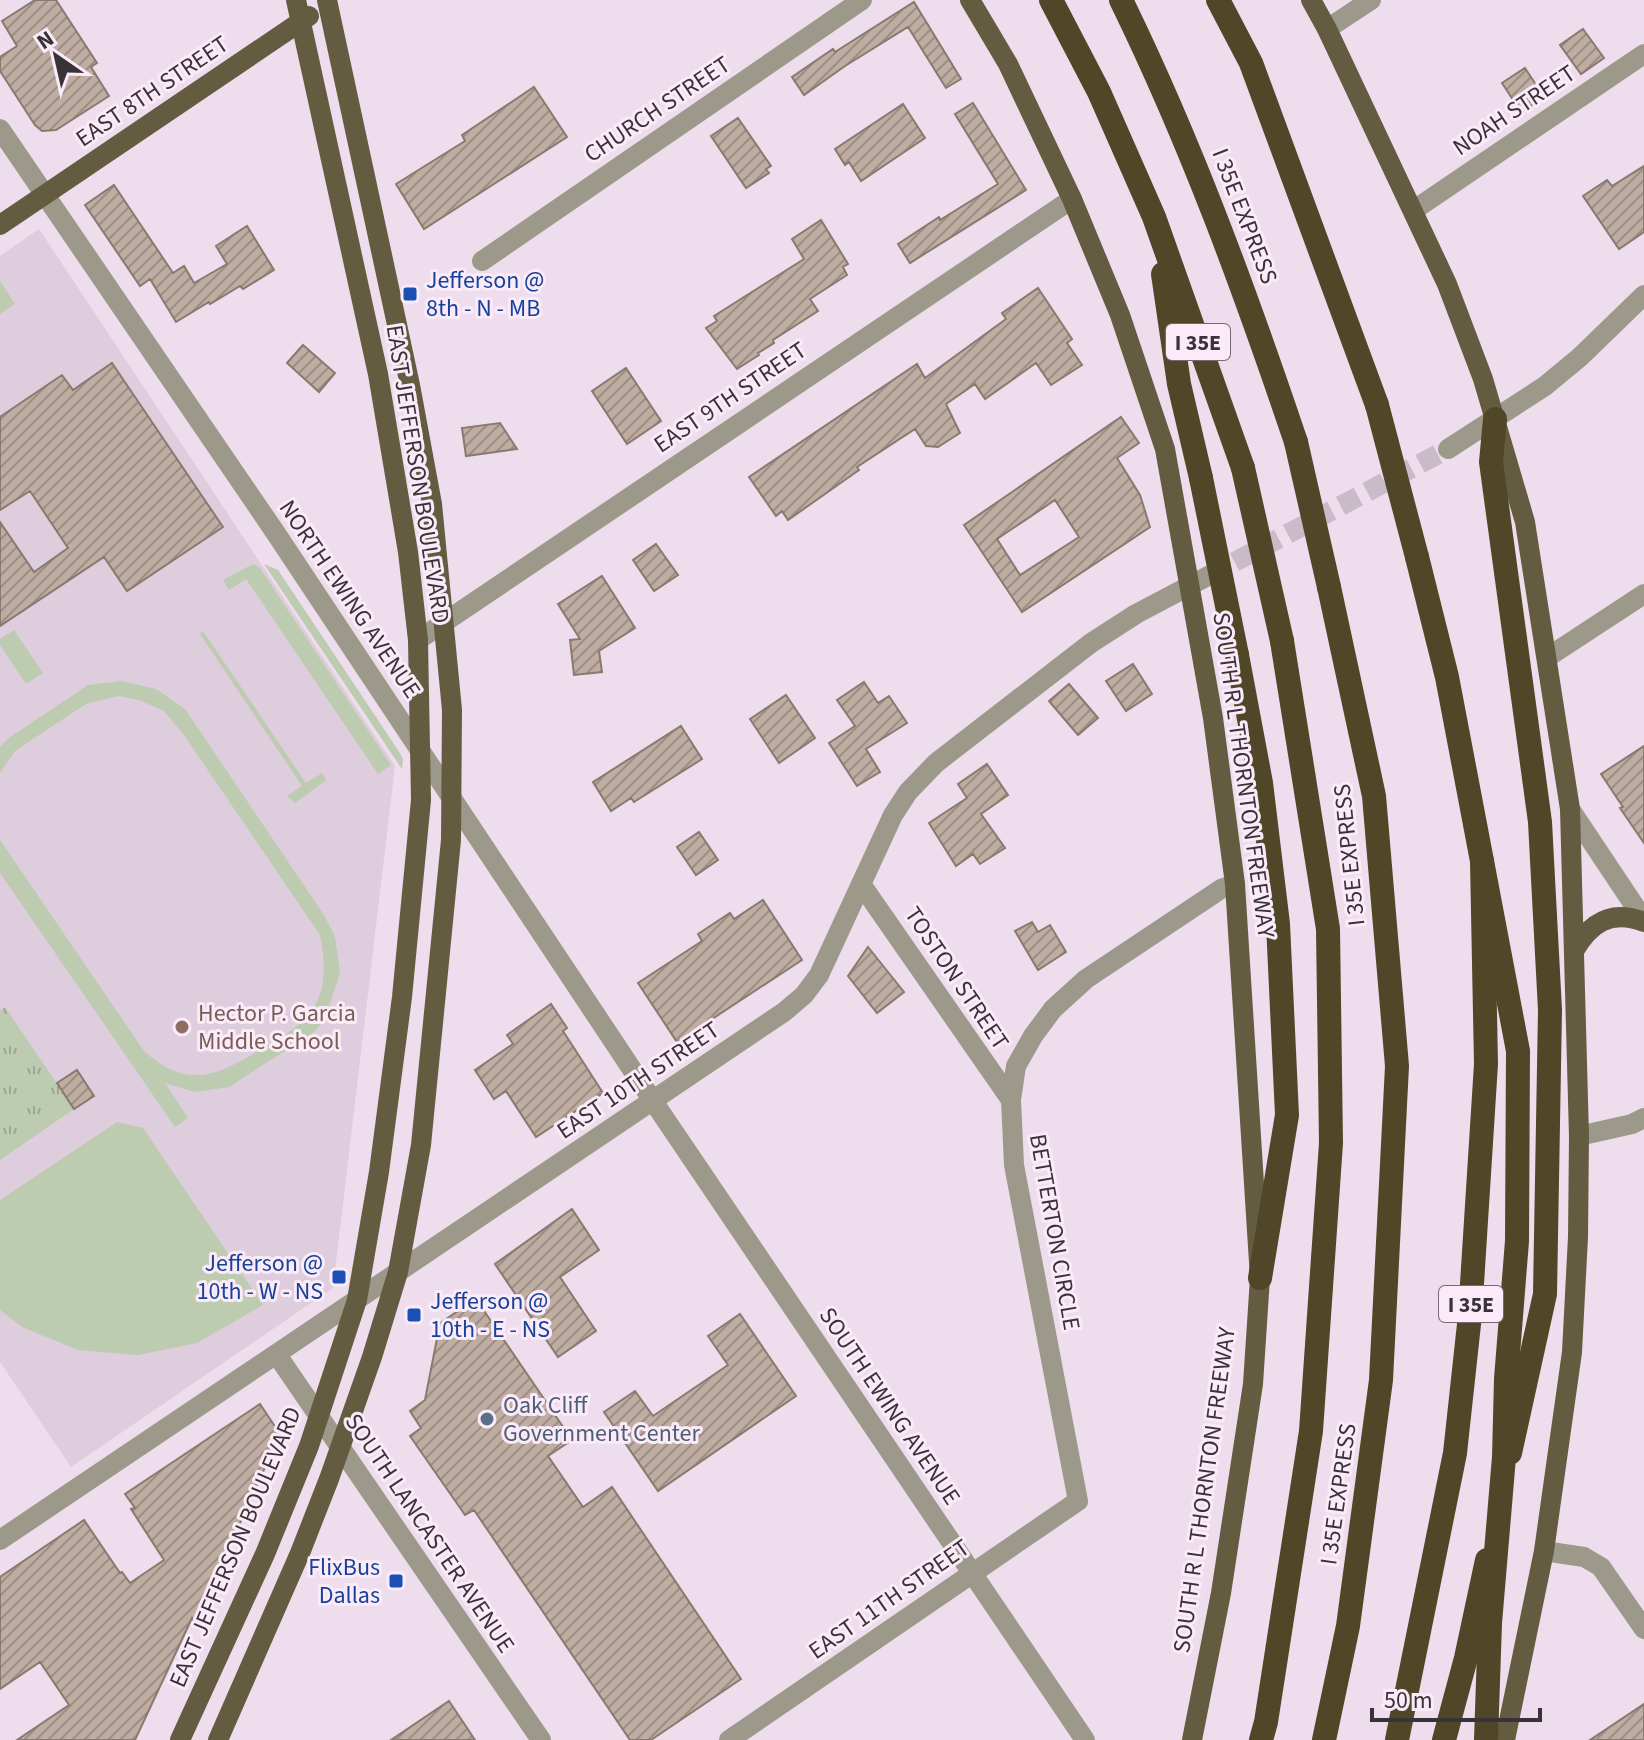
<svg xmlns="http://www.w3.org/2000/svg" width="1644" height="1740" viewBox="0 0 1644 1740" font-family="'Source Sans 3',sans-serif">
<defs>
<pattern id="park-tufts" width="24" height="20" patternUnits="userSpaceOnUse" patternTransform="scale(2)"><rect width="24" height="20" fill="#bdcbb1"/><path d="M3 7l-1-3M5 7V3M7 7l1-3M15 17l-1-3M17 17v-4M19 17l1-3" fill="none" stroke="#9ba591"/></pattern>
<pattern id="building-hatch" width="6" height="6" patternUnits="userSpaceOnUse" patternTransform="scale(2)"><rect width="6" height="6" fill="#bfada2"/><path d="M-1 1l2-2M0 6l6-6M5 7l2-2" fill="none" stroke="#9c8d85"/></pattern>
</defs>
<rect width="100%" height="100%" fill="#eeddec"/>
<path fill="#decddd" d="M 39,229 L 395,766 L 333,1288 L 71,1467 L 0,1362 L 0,256 Z"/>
<path fill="#bdcbb1" d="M 0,281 L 15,304 L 0,314 Z
M 253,564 L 260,568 L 391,765 L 378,774 L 246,579 L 229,590 L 223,580 Z
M 264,564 L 278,570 L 398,750 L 403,759 L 402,769 Z
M 14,630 L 43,673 L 26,684 L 0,645 L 0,639 Z
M 203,631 L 306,783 L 322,773 L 326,780 L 295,803 L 287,796 L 302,786 L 200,634 Z
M 121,681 L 156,689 L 185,709 L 324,915 L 335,937 L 340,973 L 325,1018 L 314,1032 L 229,1087 L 195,1092 L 165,1083 L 188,1118 L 175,1127 L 0,873 L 0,840 L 144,1051 C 189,1092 221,1074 266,1046 C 283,1036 303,1025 314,1007 C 327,986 325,959 320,935 L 184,735 L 164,711 L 139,700 L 118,696 L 86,704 L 15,751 L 0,773 L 0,747 L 10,737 L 88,685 Z
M 117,1122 L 143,1128 L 263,1305 L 197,1343 L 138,1355 L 78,1350 L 22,1327 L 0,1310 L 0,1200 Z"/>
<path fill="url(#park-tufts)" d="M 5,1007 L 74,1109 L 0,1160 L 0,1011 Z"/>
<path fill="url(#building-hatch)" stroke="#8a796f" stroke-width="2" fill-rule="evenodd" d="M 35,0 L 56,0 L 97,63 L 91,67 L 109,96 L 56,130 L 42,131 L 35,125 L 0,71 L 0,57 L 17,46 L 2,21 Z
M 914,2 L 961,79 L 946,88 L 908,27 L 845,66 L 804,95 L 792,77 L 833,49 L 835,52 Z
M 1583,29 L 1604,58 L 1581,74 L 1560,45 Z
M 1525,68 L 1544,97 L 1521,112 L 1502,83 Z
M 534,87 L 567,137 L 424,229 L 396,184 L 465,141 L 462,135 Z
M 973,103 L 1026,190 L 910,263 L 898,244 L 939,217 L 940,220 L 998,184 L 955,114 Z
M 903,104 L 925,138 L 861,181 L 849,162 L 845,165 L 835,149 Z
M 738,118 L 771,166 L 766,169 L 769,173 L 746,188 L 711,136 Z
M 1644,166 L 1644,232 L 1619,249 L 1583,196 L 1607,180 L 1612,186 Z
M 114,185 L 173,273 L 184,266 L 194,283 L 227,264 L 216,246 L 247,226 L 274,270 L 243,289 L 240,286 L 210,304 L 209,302 L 176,322 L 150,279 L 140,286 L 85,205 Z
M 821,220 L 848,264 L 843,267 L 847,275 L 810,299 L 818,311 L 773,340 L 774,343 L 758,353 L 759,355 L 737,369 L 706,328 L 717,321 L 714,316 L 804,259 L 792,239 Z
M 1038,288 L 1072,339 L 1067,343 L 1082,365 L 1051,385 L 1036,363 L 985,399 L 975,384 L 946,404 L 960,433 L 938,447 L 926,446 L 915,429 L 857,467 L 859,470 L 788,520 L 782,511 L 776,516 L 749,477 L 917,364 L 925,378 L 1006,319 L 1002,313 Z
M 303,345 L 335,373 L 319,392 L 287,363 Z
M 112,363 L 223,527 L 127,591 L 104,557 L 0,626 L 0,522 L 34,572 L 68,548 L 30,491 L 0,510 L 0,417 L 62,375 L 73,390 Z
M 626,368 L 661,421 L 627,444 L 592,391 Z
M 1121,417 L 1139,443 L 1117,458 L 1140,495 L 1150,527 L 1022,612 L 964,525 ZM 1055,500 L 1079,537 L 1020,575 L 997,539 Z
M 500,423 L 517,449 L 466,456 L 462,428 Z
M 656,544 L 678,575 L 654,591 L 633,560 Z
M 602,576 L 635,628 L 599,651 L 602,672 L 574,675 L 570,640 L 580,639 L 558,604 Z
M 1133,664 L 1152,694 L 1126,711 L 1106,681 Z
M 864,682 L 878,703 L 889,696 L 907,723 L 866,749 L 880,772 L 857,786 L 829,743 L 855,726 L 837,700 Z
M 1069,684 L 1098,718 L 1078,735 L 1049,701 Z
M 786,695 L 815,738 L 779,763 L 750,719 Z
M 681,726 L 702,759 L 634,802 L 631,798 L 611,811 L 593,782 Z
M 1644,746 L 1644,843 L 1620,808 L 1623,807 L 1601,774 Z
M 987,764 L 1008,795 L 981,814 L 1005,848 L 980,864 L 973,854 L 956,866 L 929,823 L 967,798 L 958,784 Z
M 699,832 L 718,860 L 696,875 L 677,847 Z
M 763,900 L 802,960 L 677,1042 L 638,983 L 702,941 L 698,934 L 730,913 L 734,919 Z
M 1032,922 L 1038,932 L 1050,925 L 1066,952 L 1038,970 L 1015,931 Z
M 868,947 L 904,992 L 877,1013 L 848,976 Z
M 551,1004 L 567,1028 L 563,1031 L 603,1093 L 536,1137 L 506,1091 L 494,1099 L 475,1070 L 513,1044 L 507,1035 Z
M 77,1070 L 94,1096 L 74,1109 L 57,1083 Z
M 572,1209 L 599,1250 L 560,1277 L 596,1331 L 558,1357 L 495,1264 Z
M 476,1299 L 572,1440 L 548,1456 L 583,1507 L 612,1487 L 741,1679 L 651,1740 L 630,1740 L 474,1510 L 465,1515 L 410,1436 L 421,1428 L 410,1411 L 425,1400 L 440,1323 Z
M 740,1314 L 796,1396 L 658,1491 L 604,1412 L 635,1391 L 653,1416 L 728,1365 L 708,1336 Z
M 260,1404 L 280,1434 L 195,1623 L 192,1618 L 135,1740 L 17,1740 L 69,1705 L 40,1662 L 0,1689 L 0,1577 L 84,1520 L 120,1573 L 122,1572 L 130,1583 L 164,1560 L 131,1509 L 135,1508 L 125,1494 Z
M 449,1701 L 475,1740 L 391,1740 Z
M 1644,1704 L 1644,1740 L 1590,1740 Z"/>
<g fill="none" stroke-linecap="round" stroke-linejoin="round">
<path stroke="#cabbc8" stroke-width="20" stroke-dasharray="20 10" stroke-linecap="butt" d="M 1208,576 L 1448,449"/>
<path stroke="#9d998a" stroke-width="20" d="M 1327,29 L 1371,0
M 0,129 L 275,532 L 653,1101 L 1085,1740
M 1414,210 L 1644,54
M 482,261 L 862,0
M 1448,449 L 1545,386 L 1580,357 L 1644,295
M 418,640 L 1072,199
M 1548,657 L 1644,594
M 1570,809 L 1644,920
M 861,884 L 1011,1100
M 1579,1136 L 1632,1124 L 1644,1118
M 277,1355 L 541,1740
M 0,1540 L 784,1012 L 804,995 L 819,975 L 893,815 L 908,792 L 936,763 L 1091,643 L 1136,614 L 1208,576
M 1544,1551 L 1584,1557 L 1601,1567 L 1644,1629
M 729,1740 L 1078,1501 L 1014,1165 L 1011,1100 L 1016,1066 L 1033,1036 L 1053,1009 L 1086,979 L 1221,889 L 1235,884"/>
<path stroke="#645c41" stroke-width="20" d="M 970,0 L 1008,64 L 1072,199 L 1120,315 L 1165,449 L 1213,718 L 1235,884 L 1260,1278 L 1253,1384 L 1221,1593 L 1192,1740
M 1311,0 L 1327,29 L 1447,284 L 1483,379 L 1525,522 L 1570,809 L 1579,1136 L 1578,1237 L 1572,1352 L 1544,1551 L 1505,1740
M 0,225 L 309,16
M 1574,951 C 1590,923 1611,909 1644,922
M 180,1740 L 265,1554 L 309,1446 L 357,1300 L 379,1172 L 402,997 L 421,800 L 418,640 L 408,552 L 378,374 L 296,0
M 218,1740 L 300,1553 L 329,1479 L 372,1357 L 398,1272 L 421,1145 L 451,840 L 452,710 L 432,504 L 410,385 L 327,0"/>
<path stroke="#4f4727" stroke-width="24" d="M 1051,0 L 1099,92 L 1154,217 L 1243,468
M 1121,0 C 1191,143 1245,291 1296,442
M 1218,0 L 1251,63 L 1377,405
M 1163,274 L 1179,384 L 1201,478
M 1495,419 L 1491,462 L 1540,822 L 1550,1010 L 1545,1294 L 1510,1453
M 1237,655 L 1261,783 L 1278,924 L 1287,1115 L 1260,1278
M 1261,1740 L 1266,1722 L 1311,1431 L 1331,1143 L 1328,929 L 1282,641
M 1324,1740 L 1348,1626 L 1381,1380 L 1397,1066 L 1374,796 L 1329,587
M 1397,1740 L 1455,1453 L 1470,1315 L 1486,1064 L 1482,861 L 1447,677 L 1417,557
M 1444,1740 L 1466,1658 L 1487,1560"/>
<path stroke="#4f4727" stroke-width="24" d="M 1377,405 L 1417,557
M 1296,442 L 1329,587
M 1243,468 L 1282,641
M 1201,478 L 1237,655
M 1482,861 L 1518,1051 L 1517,1241 L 1506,1379 L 1504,1457 L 1490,1623 L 1486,1740"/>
</g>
<g fill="#1a4fb4" stroke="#fbebf9" stroke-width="3">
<rect x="402" y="286" width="16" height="16" rx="4"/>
<rect x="331" y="1269" width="16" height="16" rx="4"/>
<rect x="406" y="1307" width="16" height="16" rx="4"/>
<rect x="388" y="1573" width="16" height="16" rx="4"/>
</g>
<circle fill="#8d6e63" stroke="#fbebf9" stroke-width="3" cx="182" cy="1027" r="8"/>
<circle fill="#5c6f8a" stroke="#fbebf9" stroke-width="3" cx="487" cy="1419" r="8"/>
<g text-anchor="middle" stroke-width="6" stroke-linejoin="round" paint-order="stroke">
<g fill="#fbebf9" stroke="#736a73" stroke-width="2">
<rect x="1166" y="324" width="64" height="36" rx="6"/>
<rect x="1439" y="1286" width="64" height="36" rx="6"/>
</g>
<g font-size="22" font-weight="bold" fill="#393339">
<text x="1198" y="350">I 35E</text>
<text x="1471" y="1312">I 35E</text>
</g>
<g font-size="24" fill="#393339" stroke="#fbebf9">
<text transform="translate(152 91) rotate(-34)" y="8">EAST 8TH STREET</text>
<text transform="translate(657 109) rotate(-34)" y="8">CHURCH STREET</text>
<text transform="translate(1514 110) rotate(-34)" y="8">NOAH STREET</text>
<text transform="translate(1245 216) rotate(69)" y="8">I 35E EXPRESS</text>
<text transform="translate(730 397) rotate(-34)" y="8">EAST 9TH STREET</text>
<text transform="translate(418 474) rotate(81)" y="8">EAST JEFFERSON BOULEVARD</text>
<text transform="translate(350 599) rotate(56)" y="8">NORTH EWING AVENUE</text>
<text transform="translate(1244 775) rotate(82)" y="8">SOUTH R L THORNTON FREEWAY</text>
<text transform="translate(1349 855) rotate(-96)" y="8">I 35E EXPRESS</text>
<text transform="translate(957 978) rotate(56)" y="8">TOSTON STREET</text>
<text transform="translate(638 1080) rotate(-34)" y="8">EAST 10TH STREET</text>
<text transform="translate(1055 1232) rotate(80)" y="8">BETTERTON CIRCLE</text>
<text transform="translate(890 1406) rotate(56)" y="8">SOUTH EWING AVENUE</text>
<text transform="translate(1204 1490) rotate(-82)" y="8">SOUTH R L THORNTON FREEWAY</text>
<text transform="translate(1338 1494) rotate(-82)" y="8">I 35E EXPRESS</text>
<text transform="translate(430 1533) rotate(56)" y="8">SOUTH LANCASTER AVENUE</text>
<text transform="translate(235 1547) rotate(-67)" y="8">EAST JEFFERSON BOULEVARD</text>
<text transform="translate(889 1599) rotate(-35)" y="8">EAST 11TH STREET</text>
</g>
<g font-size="24" fill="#164399" stroke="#fbebf9" text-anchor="start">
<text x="426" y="288">Jefferson @<tspan x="426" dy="28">8th - N - MB</tspan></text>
<text x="323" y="1271" text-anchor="end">Jefferson @<tspan x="323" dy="28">10th - W - NS</tspan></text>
<text x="430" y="1309">Jefferson @<tspan x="430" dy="28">10th - E - NS</tspan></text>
<text x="380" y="1575" text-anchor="end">FlixBus<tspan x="380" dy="28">Dallas</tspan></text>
</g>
<g font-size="24" fill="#785e54" stroke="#fbebf9" text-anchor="start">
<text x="198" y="1021">Hector P. Garcia<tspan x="198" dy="28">Middle School</tspan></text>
</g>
<g font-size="24" fill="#4e5e75" stroke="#fbebf9" text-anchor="start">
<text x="503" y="1413">Oak Cliff<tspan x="503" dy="28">Government Center</tspan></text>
</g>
</g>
<g transform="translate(56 56) rotate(326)" stroke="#fbebf9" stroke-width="6" paint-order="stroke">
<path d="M0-6L14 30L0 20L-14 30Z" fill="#393339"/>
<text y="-12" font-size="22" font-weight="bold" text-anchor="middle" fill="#393339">N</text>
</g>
<path d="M1372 1708v12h168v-12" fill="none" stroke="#393339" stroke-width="4"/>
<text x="1384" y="1708" font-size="24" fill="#393339" stroke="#fbebf9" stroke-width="6" paint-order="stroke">50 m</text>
</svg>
